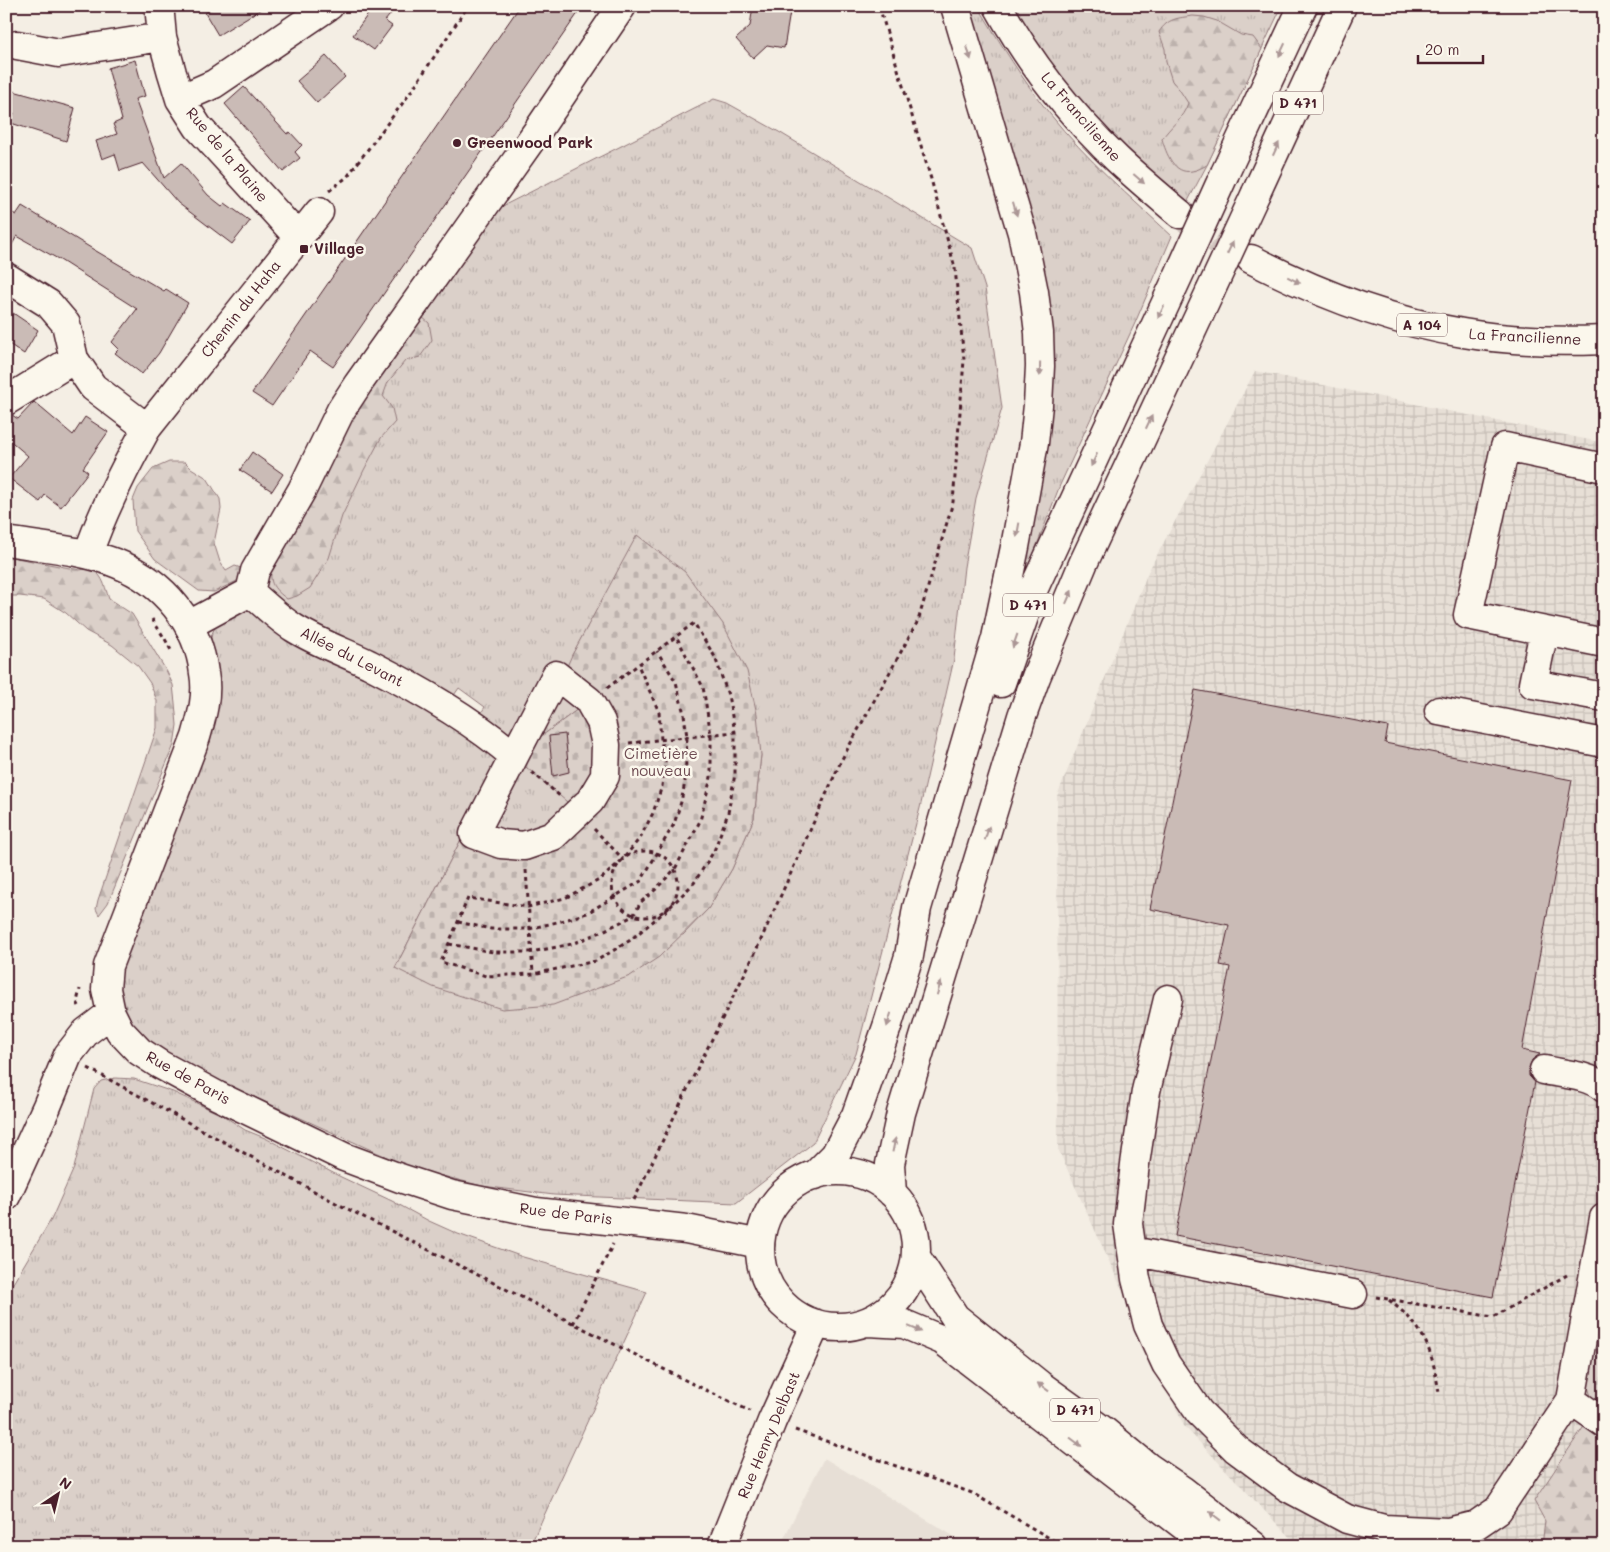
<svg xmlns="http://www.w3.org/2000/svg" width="1610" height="1552" viewBox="0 0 1610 1552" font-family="Mali,sans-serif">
<defs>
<pattern id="industrial-grid" width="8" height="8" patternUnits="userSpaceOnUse" patternTransform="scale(1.25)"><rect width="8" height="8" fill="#e7dfd6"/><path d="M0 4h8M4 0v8" fill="none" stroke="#c8bfb8"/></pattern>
<pattern id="grass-tufts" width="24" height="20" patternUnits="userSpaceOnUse" patternTransform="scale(1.25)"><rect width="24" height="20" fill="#dbd0c9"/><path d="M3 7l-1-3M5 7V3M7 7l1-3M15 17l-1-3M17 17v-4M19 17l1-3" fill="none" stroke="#bdb2ad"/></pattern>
<pattern id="forest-firs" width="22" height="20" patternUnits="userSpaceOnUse" patternTransform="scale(1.25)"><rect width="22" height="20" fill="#dbd0c9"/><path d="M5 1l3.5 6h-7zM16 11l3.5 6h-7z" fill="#bdb2ad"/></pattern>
<pattern id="cemetery-stones" width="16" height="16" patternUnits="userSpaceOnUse" patternTransform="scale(1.25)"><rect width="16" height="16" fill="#dbd0c9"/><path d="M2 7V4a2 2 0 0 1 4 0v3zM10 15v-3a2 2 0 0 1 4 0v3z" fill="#bdb2ad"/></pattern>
</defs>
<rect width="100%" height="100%" fill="#f4eee4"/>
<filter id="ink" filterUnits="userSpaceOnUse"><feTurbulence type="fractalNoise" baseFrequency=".02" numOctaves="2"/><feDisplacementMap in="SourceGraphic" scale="10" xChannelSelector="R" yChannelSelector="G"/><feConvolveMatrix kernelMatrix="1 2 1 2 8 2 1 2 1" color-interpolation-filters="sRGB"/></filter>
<g filter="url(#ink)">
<path fill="#e7dfd6" d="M 824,1458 L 970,1546 L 780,1546 Z"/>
<path fill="url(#industrial-grid)" d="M 1255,371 L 1604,443 L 1604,1546 L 1298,1546 L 1184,1426 L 1058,1149 L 1057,796 L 1148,572 Z"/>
<path fill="url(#grass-tufts)" stroke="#92787a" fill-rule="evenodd" d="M 968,6 L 978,6 C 1000,43 1023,81 1050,114 C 1086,159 1130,197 1172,236 L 1135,323 L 1060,485 L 1017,597 L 1047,379 Z
M 1015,6 L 1282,6 L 1207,165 L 1188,201 C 1119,147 1058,83 1015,6 Z
M 714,99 L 727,103 L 779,132 L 972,248 L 985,288 L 1002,408 L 976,498 L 964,567 L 954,659 L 920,808 L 856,1054 L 813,1143 L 736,1203 L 554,1195 L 482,1186 L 411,1168 L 188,1067 L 147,1041 L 134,1027 L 126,1013 L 120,995 L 119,981 L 121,965 L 215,661 C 214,655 212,648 211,641 C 210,623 234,613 247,605 L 400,688 L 494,755 L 498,768 L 509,735 L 477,719 L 485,707 L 459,688 L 450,701 L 290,618 L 263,585 L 342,427 L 489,213 ZM 638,536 L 761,755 L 754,818 L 732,869 L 708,909 L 683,935 L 395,968 L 471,820 L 501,831 L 534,832 L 573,808 L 531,744 L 578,709 L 572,655 Z
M 115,1078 L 134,1079 L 173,1092 L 224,1116 L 245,1130 L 265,1138 L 341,1177 L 392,1201 L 429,1221 L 458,1234 L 523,1257 L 647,1292 L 530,1546 L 6,1546 L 6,1298 L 9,1290 L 52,1218 L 74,1168 L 94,1089 L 101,1081 Z"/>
<path fill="url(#forest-firs)" stroke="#92787a" d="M 1193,16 L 1204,17 L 1217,21 L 1241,35 L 1253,37 L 1262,49 L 1207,165 C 1203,167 1198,170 1192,171 C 1174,175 1166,153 1162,139 C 1170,126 1183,119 1188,103 L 1179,89 L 1172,81 L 1166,62 L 1165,49 L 1159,32 C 1168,18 1178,18 1193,16 Z
M 422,317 L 429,323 L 432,340 L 420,357 L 405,361 L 388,382 L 383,396 L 392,408 L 395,422 L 381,438 L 364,470 L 342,516 L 329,558 L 310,588 L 297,596 L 287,599 C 268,585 269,579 274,558 L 342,427 Z
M 169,462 L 185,462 L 191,468 L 207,478 L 220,499 L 221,509 L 214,543 L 220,562 L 226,571 L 235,566 L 241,568 L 243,573 L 237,581 L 214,592 L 199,591 L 155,559 L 135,531 L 133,500 L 138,488 L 153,469 Z
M 6,556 L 80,570 C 101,565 104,584 109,599 L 132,614 L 167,672 L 173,685 L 175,703 L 177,725 L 174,745 L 108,903 L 99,915 L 96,909 L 98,900 L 157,728 L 157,701 L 150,683 L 138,666 L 112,645 L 86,631 L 66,613 L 44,599 L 20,596 L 6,596 Z
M 1604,1235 L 1604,1546 L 1542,1546 L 1545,1521 L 1534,1501 L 1595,1410 L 1580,1360 Z"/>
<path fill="url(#cemetery-stones)" stroke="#92787a" d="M 637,535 L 685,572 L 723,624 L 747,671 L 757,714 L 761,755 L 754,818 L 732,869 L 708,909 L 659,957 L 630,976 L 553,1005 L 502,1009 L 433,987 L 395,968 L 471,820 L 501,831 L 534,832 L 573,807 L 520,762 L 531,744 L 578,709 L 557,689 L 572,655 Z"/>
<path fill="#cabbb6" stroke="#4a1f2b" d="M 216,6 L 266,6 L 218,35 L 205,13 Z
M 374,6 L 397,6 L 385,21 L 392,26 L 374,50 L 353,35 Z
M 520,6 L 583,6 L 333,367 L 310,351 L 272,406 L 252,393 Z
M 753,6 L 791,6 L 784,48 L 767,45 L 753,58 L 736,39 L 750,26 Z
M 326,56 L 345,77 L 317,103 L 297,81 Z
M 135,60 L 145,96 L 135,99 L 164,178 L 181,163 L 208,195 L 222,206 L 225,203 L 250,221 L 232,244 L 178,203 L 143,163 L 120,171 L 115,154 L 102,159 L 96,141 L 117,134 L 113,124 L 122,120 L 108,68 Z
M 244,87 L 287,134 L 290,132 L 302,145 L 295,152 L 300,158 L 283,172 L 225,104 Z
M 6,89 L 75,108 L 66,141 L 11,123 L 14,113 L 6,110 Z
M 22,206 L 91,248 L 164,291 L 166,289 L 188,303 L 159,353 L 142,374 L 115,353 L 119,349 L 112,342 L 137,309 L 60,260 L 17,236 L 6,255 L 6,209 L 16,215 Z
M 13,313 L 38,330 L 24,354 L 6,342 L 6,323 Z
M 34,402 L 73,435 L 85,417 L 108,432 L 83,468 L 88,472 L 61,507 L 45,495 L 40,502 L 9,478 L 28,456 L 6,437 L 6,417 L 12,415 L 18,419 Z
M 252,452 L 283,474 L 272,491 L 240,470 Z
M 1195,690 L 1388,727 L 1385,743 L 1572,780 L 1522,1050 L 1540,1054 L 1532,1060 L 1529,1068 L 1529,1076 L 1535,1082 L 1493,1297 L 1175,1236 L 1230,967 L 1220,965 L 1229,925 L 1150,909 Z
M 565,734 L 569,772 L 553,776 L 549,736 Z"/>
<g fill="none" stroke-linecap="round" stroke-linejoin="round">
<path stroke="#d2c5bf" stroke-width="28" stroke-dasharray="28 14" stroke-linecap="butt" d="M 1181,215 L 1216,239 L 1251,259"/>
<defs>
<path id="minor" d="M 160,6 L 160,15 L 162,37 L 172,73 L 180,99 L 198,127 L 298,237
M 17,45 L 59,53 L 162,37
M 180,99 L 214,84 L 329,6
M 6,277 L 49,304 L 66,324 L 74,359 L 93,387 L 147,428
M 6,401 L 74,359
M 1604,468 L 1505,447 L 1468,615 L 1604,643
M 6,541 C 43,547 83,550 118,564 C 164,582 198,624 204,673 C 208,695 202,716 196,737 L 108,966 L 106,989 L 111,1013 L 120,1031 L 139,1051 L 159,1064 L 218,1096 L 344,1157 L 400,1178 L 452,1195 L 536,1212 L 686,1229 L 760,1244
M 88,554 C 103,510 124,469 147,428 L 319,212
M 250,592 L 255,571 L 302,490 L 341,410 L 358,384 L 536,133 L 622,6
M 250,592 C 264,604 278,618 294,628 C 318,643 344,652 369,664 C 420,690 471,719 514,756
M 189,625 L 250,592
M 1544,631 L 1533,684 L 1604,697
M 556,675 L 589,701 L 601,722 L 606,745 L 605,776 L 590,801 L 553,836 L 524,846 L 501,844 L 474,834 Z
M 1439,711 L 1604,743
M 1168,999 L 1146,1091 L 1135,1164 L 1128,1224 L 1136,1279 L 1148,1325 L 1166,1364 L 1199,1412 L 1236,1449 L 1287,1487 L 1347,1519 L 1384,1529 L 1448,1532 L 1476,1525 L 1498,1510 L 1571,1400 L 1604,1218
M 1544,1070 C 1563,1074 1589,1075 1604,1088
M 6,1196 L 47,1106 L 68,1055 L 86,1032 L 111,1013
M 1132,1251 L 1353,1294
M 1571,1400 L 1604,1423
M 722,1546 L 772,1421 L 816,1324"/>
<path id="major" d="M 1225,173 L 1303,6
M 1256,193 L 1342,6
M 1001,683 L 1034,588 L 1182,268
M760 1249a78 78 0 1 1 156 0a78 78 0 1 1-156 0Z
M 815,1175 L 835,1155 L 856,1115 L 887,1027 L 909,956 L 917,908 L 996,638 L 1015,547 L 1034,443 L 1038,405 L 1040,366 L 1039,333 L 1034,292 L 1022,233 L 955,6
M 892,1193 L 890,1164 L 901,1113 L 1022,716 L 1036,677 L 1083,564 L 1210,292
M 916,1257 L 955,1317 L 1040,1385 L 1104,1431 L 1148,1467 L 1182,1490 L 1254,1546
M 868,1322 L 904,1324 L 942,1340 L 1210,1546"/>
<path id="highway" d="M 998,6 C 1029,62 1071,115 1117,159 C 1137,178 1159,196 1180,214
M 1251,259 C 1317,293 1389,321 1463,333 C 1509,341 1557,342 1604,340"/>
</defs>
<use href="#minor" stroke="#4a1f2b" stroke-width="31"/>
<use href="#major" stroke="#4a1f2b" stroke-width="31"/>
<use href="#highway" stroke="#4a1f2b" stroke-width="31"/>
<path stroke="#4a1f2b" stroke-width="3" stroke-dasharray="4 4" stroke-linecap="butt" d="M 329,191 L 347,177 L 408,96 L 468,6
M 152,619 L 165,639 L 172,652
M 607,688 L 694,623 L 715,657 L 728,695 L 735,732 L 735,774 L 728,813 L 714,851 L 694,883 L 668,909 L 629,941 L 596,961 L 533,974 L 486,976 L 441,962 L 468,898 L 528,907 L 565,898 L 601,879 L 623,859 L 640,838 L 653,813 L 662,786 L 665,761 L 661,740 L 659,712 L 638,665
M 629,743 L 735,732
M 532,772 L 561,797
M 594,829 L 623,859
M612 884a33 33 0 1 1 66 0a33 33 0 1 1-66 0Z
M 526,870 L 533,974
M 458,922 L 491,929 L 529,929 L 565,920 L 587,913 L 641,881 L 674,824 L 681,802 L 685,782 L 687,737 L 684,714 L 676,682 L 657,651
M 449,944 L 493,952 L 531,952 L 572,944 L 601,932 L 633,916 L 641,902 L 656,889 L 675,869 L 700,821 L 711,777 L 711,735 L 703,687 L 676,636
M 79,1006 L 77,1002 L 80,989
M 88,1068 L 336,1203 L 687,1381 L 750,1411
M 634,1200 L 699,1065 L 755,953 L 842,759 L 918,621 L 953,502 L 964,360 L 955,268 L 931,179 L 879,6
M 1376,1297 L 1493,1317 L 1567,1275
M 1389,1300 C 1397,1307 1405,1313 1412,1321 C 1430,1341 1435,1368 1439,1393
M 573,1324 L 613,1244
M 795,1430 L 972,1493 L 1063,1546"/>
<use href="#minor" stroke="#fbf7ec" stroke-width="28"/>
<use href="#major" stroke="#fbf7ec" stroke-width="28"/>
<use href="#highway" stroke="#fbf7ec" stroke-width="28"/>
<defs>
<path id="major-bridge" d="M 1182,268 L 1225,173
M 1210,292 L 1256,193"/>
</defs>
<use href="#major-bridge" stroke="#4a1f2b" stroke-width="31" stroke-linecap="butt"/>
<use href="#major-bridge" stroke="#fbf7ec" stroke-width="28"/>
</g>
<defs><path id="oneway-solid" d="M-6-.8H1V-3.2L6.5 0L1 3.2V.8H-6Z" transform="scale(1.25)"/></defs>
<g fill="#ab9695">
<use href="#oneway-solid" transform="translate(1282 50) rotate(115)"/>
<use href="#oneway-solid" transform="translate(969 53) rotate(74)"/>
<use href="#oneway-solid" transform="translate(1276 149) rotate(-65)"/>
<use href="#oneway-solid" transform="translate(1139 179) rotate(41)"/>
<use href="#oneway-solid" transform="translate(1015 209) rotate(74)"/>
<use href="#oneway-solid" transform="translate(1230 248) rotate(-65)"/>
<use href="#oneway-solid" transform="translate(1294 280) rotate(26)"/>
<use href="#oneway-solid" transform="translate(1161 312) rotate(115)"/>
<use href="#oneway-solid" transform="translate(1040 369) rotate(91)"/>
<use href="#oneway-solid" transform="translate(1149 422) rotate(-65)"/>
<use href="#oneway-solid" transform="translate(1094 460) rotate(115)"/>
<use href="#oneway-solid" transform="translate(1018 530) rotate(100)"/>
<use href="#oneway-solid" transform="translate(1069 597) rotate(-66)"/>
<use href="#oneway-solid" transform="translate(1015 641) rotate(109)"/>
<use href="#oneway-solid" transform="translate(987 833) rotate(-73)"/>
<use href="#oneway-solid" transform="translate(939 988) rotate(-73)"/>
<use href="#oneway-solid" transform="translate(889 1020) rotate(107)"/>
<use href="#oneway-solid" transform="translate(894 1145) rotate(-78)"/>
<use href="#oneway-solid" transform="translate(915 1329) rotate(23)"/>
<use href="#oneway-solid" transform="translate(1043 1387) rotate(-144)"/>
<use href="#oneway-solid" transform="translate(1076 1442) rotate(37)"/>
<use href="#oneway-solid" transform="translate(1215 1516) rotate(-142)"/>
</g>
</g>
<g fill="#4a1f2b" stroke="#fbf7ec" stroke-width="2">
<circle cx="457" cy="143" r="5"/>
<rect x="299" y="244" width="10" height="10" rx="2.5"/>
</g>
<g text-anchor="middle" stroke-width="5" stroke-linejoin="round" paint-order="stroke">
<g fill="#fbf7ec" stroke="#7f6065" stroke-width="1">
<rect x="1273" y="91.5" width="50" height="23" rx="4"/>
<rect x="1397" y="313.5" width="50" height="23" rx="4"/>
<rect x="1003" y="593.5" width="50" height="23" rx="4"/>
<rect x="1050" y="1398.5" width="50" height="23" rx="4"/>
</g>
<g font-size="14" font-weight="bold" fill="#4a1f2b">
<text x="1298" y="108">D 471</text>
<text x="1422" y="330">A 104</text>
<text x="1028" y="610">D 471</text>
<text x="1075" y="1415">D 471</text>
</g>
<g font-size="15" fill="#4a1f2b" stroke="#fbf7ec">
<text transform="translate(1081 117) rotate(49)" y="5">La Francilienne</text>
<text transform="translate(227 155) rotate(50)" y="5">Rue de la Plaine</text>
<text transform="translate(241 309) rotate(-52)" y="5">Chemin du Haha</text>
<text transform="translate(1525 337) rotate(3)" y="5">La Francilienne</text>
<text transform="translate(352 657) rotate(27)" y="5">Allée du Levant</text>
<text transform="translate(188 1078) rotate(29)" y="5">Rue de Paris</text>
<text transform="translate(566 1214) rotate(7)" y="5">Rue de Paris</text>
<text transform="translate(769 1435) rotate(-67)" y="5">Rue Henry Delbast</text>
</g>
<g font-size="15" font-weight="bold" fill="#4a1f2b" stroke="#fbf7ec" text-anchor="start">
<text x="467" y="148">Greenwood Park</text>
<text x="314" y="254">Village</text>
</g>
<g font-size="15" fill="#6e4b52" stroke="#fbf7ec">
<text x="661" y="759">Cimetière<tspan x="661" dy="17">nouveau</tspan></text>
</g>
</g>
<rect width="1610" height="1552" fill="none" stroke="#fbf7ec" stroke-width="25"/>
<rect x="12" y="12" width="1585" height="1527" fill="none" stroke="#4a1f2b" stroke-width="2" filter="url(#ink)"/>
<g transform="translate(58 1494) rotate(35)" stroke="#fbf7ec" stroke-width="4" paint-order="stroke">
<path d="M0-4L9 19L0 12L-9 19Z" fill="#4a1f2b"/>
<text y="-8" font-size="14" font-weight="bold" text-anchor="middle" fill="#4a1f2b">N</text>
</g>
<path d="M1418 55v8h65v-8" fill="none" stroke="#4a1f2b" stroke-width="2.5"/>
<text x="1425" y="55" font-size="15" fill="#4a1f2b" stroke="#fbf7ec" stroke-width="4" paint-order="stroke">20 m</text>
</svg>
